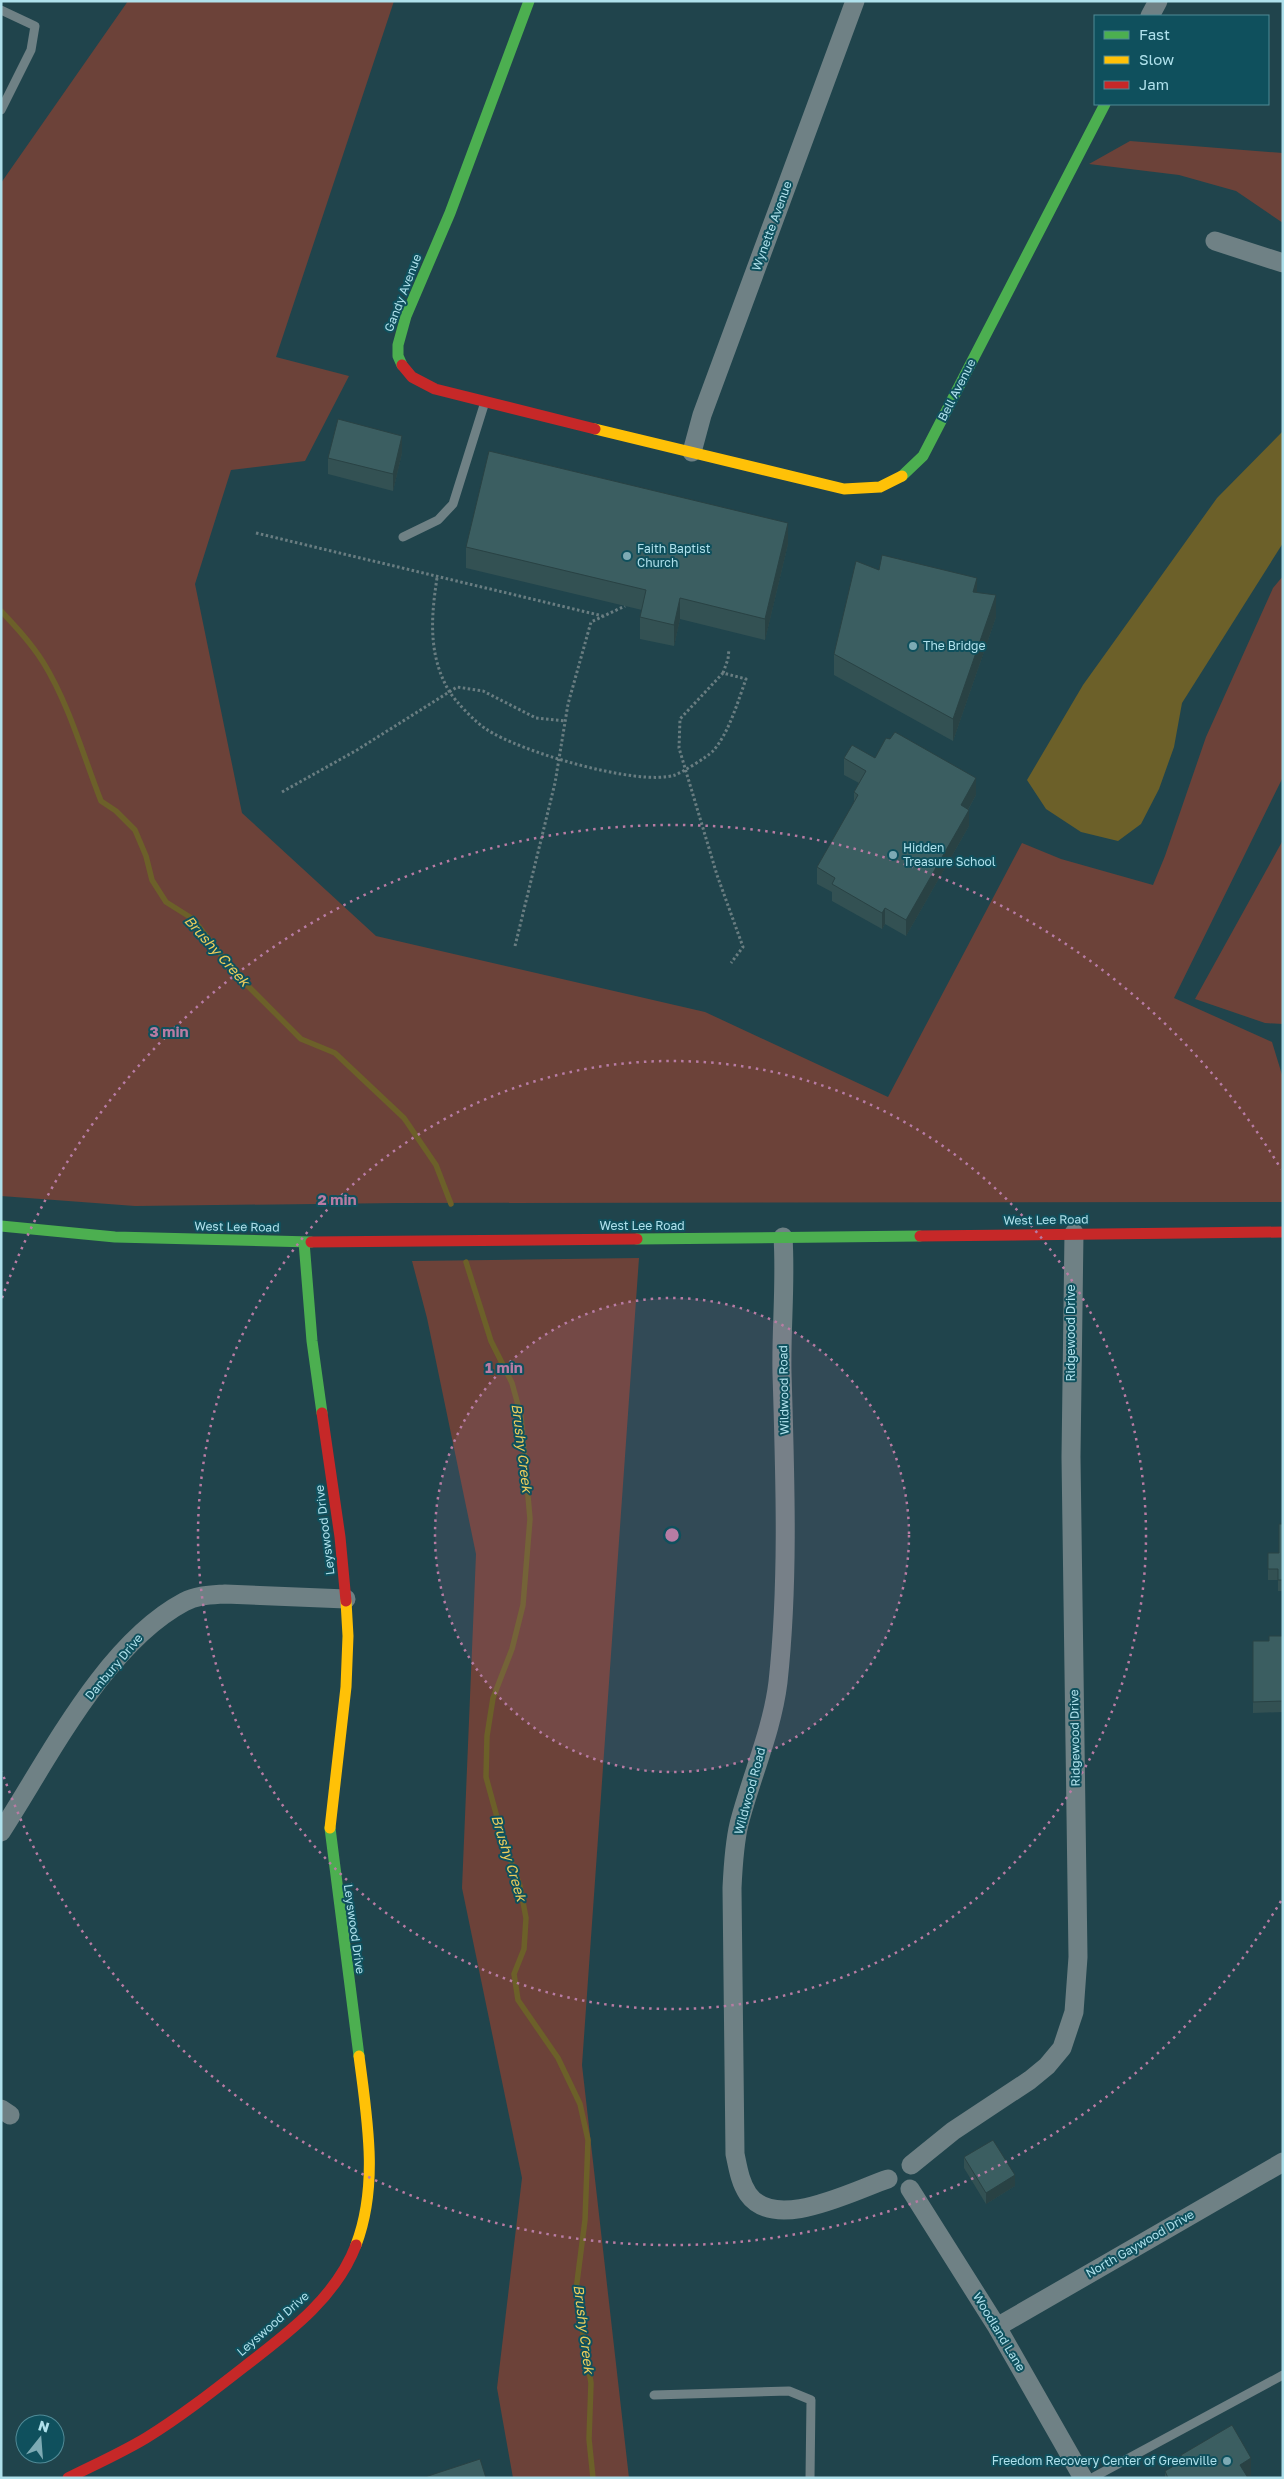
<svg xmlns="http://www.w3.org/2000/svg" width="1284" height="2479" viewBox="0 0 1284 2479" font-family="'Golos Text',sans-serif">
<rect width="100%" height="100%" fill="#20444c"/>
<path fill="#6c4239" d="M 128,1 L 394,1 L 276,357 L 349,376 L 305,461 L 231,470 L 195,584 L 242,813 L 376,936 L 705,1012 L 888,1097 L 1022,843 L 1061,859 L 1153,885 L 1165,856 L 1206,737 L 1273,588 L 1283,576 L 1283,777 L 1174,998 L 1272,1042 L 1283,1078 L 1283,1202 L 398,1203 L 135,1206 L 1,1196 L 1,183 Z
M 1130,141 L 1283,153 L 1283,223 L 1236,191 L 1179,175 L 1089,164 Z
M 1283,840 L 1283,1024 L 1265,1023 L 1195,999 Z
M 639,1258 L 582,2065 L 629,2478 L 513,2478 L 497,2388 L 522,2178 L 462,1888 L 476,1554 L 427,1318 L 412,1261 Z"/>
<path fill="#6c6029" d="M 1283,431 L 1283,543 L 1182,703 L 1174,747 L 1159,789 L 1141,824 L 1118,841 L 1081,832 L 1046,809 L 1027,780 L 1083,685 L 1217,498 Z"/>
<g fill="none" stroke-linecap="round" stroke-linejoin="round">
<path stroke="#6c6029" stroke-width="5.5" d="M 1,611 C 16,627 31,643 43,662 C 69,704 83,755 101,801 L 116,811 L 135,830 L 146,856 L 152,880 L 166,902 L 193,919 L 236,974 L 301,1039 L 335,1053 L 404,1118 L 436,1165 L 451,1204
M 466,1262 L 491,1341 L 512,1383 L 521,1416 L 530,1519 L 523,1605 L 512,1649 L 493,1698 L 487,1736 L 486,1777 L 503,1839 L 520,1886 L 526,1918 L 524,1949 L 514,1974 L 518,2000 L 558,2058 L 580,2104 L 588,2140 L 585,2220 L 576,2290 L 591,2383 L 589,2439 L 593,2478"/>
<path stroke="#697d81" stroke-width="3" stroke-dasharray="2.5 2.5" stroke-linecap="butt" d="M 256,533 L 603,616
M 437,578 C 431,617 428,655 449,691 C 455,701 476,723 486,729 C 518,751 638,787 675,775 C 683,772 707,757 713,751 C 729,733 738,701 746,679 L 723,673 L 680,719 L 679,748 L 717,875 L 743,947 L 731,963
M 723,673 L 728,659 L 729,649
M 282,792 L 357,750 L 457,687 L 483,691 L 536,718 L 565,721
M 515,946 L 555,783 L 568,704 L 591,622 L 625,606"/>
<path stroke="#6f8185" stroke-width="9" d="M 1,10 L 35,26 L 31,50 L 1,110
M 403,537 L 438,520 L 453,504 L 484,405
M 654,2395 L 789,2391 L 811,2400 L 810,2478
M 1092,2478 L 1283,2375"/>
<path stroke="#6f8185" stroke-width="19" d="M 1150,16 L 1158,1
M 1215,241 L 1283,263
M 692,452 L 702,415 L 855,1
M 783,1237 C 786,1283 781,1328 782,1373 C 785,1475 789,1581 778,1682 C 772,1731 751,1777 739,1824 C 734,1845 733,1867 732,1888 L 735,2154 C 738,2168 740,2182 748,2194 C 775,2233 854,2190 888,2179
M 1,1832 C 49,1758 105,1644 184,1602 C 197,1595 211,1595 225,1594 L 346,1599
M 1,2109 L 10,2115
M 911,2165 L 953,2131 L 1030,2080 L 1047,2066 L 1062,2048 L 1074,2012 L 1078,1957 L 1071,1457 L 1074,1233
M 910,2189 L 997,2327 L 1083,2478
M 997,2327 L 1283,2162"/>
<path stroke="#4caf50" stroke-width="11" d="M 402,365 L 398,356 L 398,345 L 406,316 L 450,213 L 529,1
M 902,476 L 923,456 L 1105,104
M 1,1226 L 115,1237 L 311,1242
M 637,1239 L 920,1236
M 304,1242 L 312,1341 L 322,1413
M 330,1828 L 359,2056"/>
<path stroke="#ffc107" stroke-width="11" d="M 595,429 L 844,489 L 880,487 L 902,476
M 330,1828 L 346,1687 L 348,1636 L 346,1601
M 356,2245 C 379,2185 367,2118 359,2056"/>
<path stroke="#c62828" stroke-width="11" d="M 402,365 L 412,377 L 435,389 L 595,429
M 920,1236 L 1283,1232
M 311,1242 L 637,1239
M 322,1413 L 340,1537 L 346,1601
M 68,2478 C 94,2465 121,2453 146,2438 C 180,2417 212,2392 244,2367 C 288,2333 336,2298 356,2245"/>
</g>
<path fill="#335153" d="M 402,453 L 393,491 L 328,474 L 328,458 Z
M 788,544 L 765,640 L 680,619 L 674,646 L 640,639 L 640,617 L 642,610 L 466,568 L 466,547 Z
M 879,570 L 977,593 L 996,617 L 953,741 L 834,675 L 834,654 Z
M 844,758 L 875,758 L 976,795 L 968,810 L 969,826 L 906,936 L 885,924 L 882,929 L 832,901 L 832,892 L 817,884 L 817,867 L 854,803 L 854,792 L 859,783 L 844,775 Z
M 1283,1524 L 1283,1591 L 1278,1591 L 1278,1580 L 1268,1580 L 1268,1553 L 1279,1553 Z
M 1283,1636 L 1283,1712 L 1253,1713 L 1253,1641 L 1269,1641 Z
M 964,2157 L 1015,2186 L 986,2204 L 964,2168 Z
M 1181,2455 L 1251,2475 L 1247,2477 L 1248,2478 L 1165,2478 L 1165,2471 L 1181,2462 Z"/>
<path fill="#294244" d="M 402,436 L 402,453 L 393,491 L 393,474 Z
M 788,523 L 788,544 L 765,640 L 765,619 Z
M 977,578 L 977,599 L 973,592 Z
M 996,595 L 996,617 L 953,741 L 953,719 Z
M 680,598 L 680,619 L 674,646 L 674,625 Z
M 976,778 L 976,795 L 961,822 L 961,805 Z
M 969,810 L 969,826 L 906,936 L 906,920 Z
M 885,908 L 885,924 L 882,929 L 882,913 Z
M 1015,2175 L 1015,2186 L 986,2204 L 986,2193 Z
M 1251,2458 L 1251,2475 L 1246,2478 L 1240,2465 Z"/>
<path fill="#3b5e61" stroke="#294244" d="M 338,419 L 402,436 L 393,474 L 328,458 Z
M 489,451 L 788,523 L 765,619 L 680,598 L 674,625 L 640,617 L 646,590 L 466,547 Z
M 882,555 L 977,578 L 973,592 L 996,595 L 953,719 L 834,654 L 856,561 L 879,570 Z
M 895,732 L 976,778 L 961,805 L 969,810 L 906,920 L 885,908 L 882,913 L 832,884 L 835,878 L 817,867 L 858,795 L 854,792 L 866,771 L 844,758 L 852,745 L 875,758 L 886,738 L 890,739 Z
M 1283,1413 L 1283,1470 L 1282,1470 Z
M 1279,1524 L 1283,1524 L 1283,1580 L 1278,1580 L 1278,1569 L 1268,1569 L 1268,1553 L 1279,1553 Z
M 1269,1636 L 1283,1636 L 1283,1701 L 1253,1702 L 1253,1641 L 1269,1641 Z
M 993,2140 L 1015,2175 L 986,2193 L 964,2157 Z
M 1232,2425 L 1251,2458 L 1240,2465 L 1248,2478 L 1168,2478 L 1165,2471 L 1184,2460 L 1181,2455 Z
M 480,2459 L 486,2478 L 422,2478 Z"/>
<circle cx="672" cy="1535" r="237" fill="#b87ca4" fill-opacity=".12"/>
<g fill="none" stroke="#b87ca4" stroke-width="2.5" stroke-dasharray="2.5 5">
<circle cx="672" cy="1535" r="237"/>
<circle cx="672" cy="1535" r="474"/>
<path d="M1281 1901A711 711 0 0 1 2 1772M2 1298A711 711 0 0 1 1281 1169"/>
</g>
<g fill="#7daab4" stroke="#0f505d" stroke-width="2">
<circle cx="627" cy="556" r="5"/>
<circle cx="913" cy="646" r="5"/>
<circle cx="893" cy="855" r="5"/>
<circle cx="1227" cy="2461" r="5"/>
</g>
<g text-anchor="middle" stroke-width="4" stroke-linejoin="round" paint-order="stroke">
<g font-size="12" fill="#afe1ec" stroke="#0f505d">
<text transform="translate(772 226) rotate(-70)" y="4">Wynette Avenue</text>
<text transform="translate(403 293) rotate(-69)" y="4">Gandy Avenue</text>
<text transform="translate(957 390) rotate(-63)" y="4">Bell Avenue</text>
<text transform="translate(1046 1220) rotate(-1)" y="4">West Lee Road</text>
<text x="642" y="1230">West Lee Road</text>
<text transform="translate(237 1227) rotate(1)" y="4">West Lee Road</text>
<text transform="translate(1071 1333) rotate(-90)" y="4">Ridgewood Drive</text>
<text transform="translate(784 1390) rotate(-91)" y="4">Wildwood Road</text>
<text transform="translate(325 1530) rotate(-97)" y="4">Leyswood Drive</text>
<text transform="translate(114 1667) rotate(-50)" y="4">Danbury Drive</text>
<text transform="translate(1075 1738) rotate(-91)" y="4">Ridgewood Drive</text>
<text transform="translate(750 1791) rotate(-75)" y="4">Wildwood Road</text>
<text transform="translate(354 1929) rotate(82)" y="4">Leyswood Drive</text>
<text transform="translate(1140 2244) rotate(-30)" y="4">North Gaywood Drive</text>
<text transform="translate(273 2324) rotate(-41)" y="4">Leyswood Drive</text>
<text transform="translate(999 2332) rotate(59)" y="4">Woodland Lane</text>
</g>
<g font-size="12" fill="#afe1ec" stroke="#0f505d" text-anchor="start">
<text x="637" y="553">Faith Baptist<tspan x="637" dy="14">Church</tspan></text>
<text x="923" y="650">The Bridge</text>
<text x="903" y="852">Hidden<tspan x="903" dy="14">Treasure School</tspan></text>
<text x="1217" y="2465" text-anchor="end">Freedom Recovery Center of Greenville</text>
</g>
<g font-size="14" font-style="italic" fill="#ebcc5c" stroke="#0f505d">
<text transform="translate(217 951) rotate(48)" y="5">Brushy Creek</text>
<text transform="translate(522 1448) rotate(83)" y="5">Brushy Creek</text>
<text transform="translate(509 1858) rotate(73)" y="5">Brushy Creek</text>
<text transform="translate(584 2329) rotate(83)" y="5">Brushy Creek</text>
</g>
</g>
<circle cx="672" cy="1535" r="8" fill="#b87ca4" stroke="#0f505d" stroke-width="2.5"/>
<g font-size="15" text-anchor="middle" font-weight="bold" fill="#b87ca4" stroke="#0f505d" stroke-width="4" stroke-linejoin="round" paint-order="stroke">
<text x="169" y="1037">3 min</text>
<text x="337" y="1205">2 min</text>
<text x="504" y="1373">1 min</text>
</g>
<rect width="1284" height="2479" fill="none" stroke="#afe1ec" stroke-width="5"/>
<rect x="1094" y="15" width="175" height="90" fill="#0f505d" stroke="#4f8a96"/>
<rect x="1104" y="31" width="25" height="8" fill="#4caf50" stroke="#4f8a96"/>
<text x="1139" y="40" font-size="15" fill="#afe1ec">Fast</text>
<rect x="1104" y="56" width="25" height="8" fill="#ffc107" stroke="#4f8a96"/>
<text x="1139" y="65" font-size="15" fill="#afe1ec">Slow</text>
<rect x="1104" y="81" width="25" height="8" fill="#c62828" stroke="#4f8a96"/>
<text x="1139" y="90" font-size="15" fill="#afe1ec">Jam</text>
<g transform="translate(40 2439) rotate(17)"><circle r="24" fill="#0f505d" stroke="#4f8a96"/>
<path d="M0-4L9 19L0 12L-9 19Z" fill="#7daab4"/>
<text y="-8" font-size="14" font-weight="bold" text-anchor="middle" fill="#afe1ec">N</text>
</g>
</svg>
